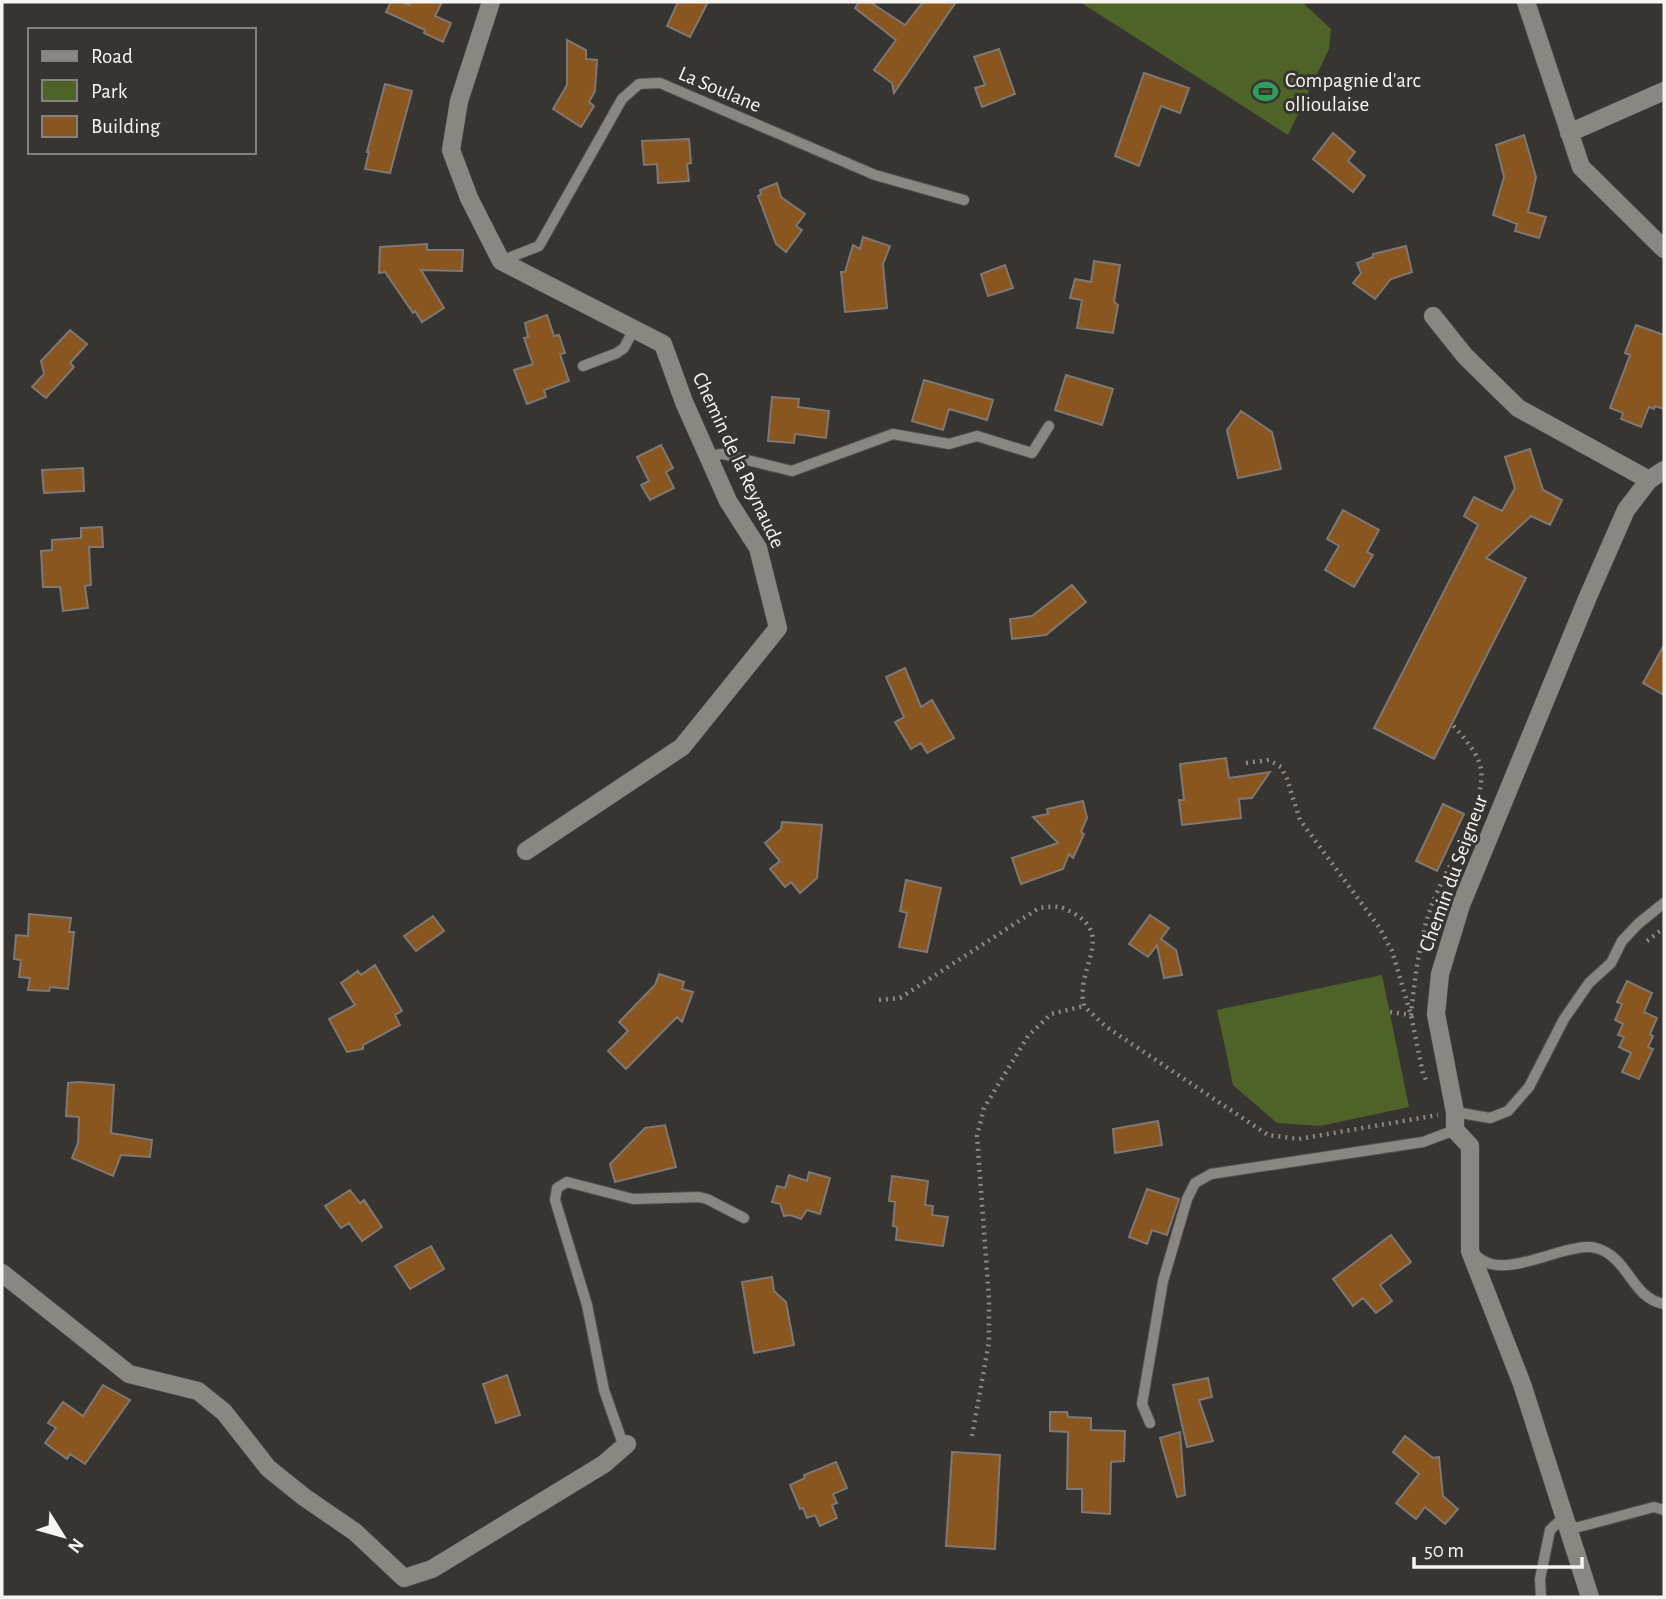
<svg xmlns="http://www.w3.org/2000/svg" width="1666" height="1599" viewBox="0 0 1666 1599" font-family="'Alegreya Sans',sans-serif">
<rect width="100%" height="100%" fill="#373531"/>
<path fill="#4f6228" d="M 1080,2 L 1302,2 L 1331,29 L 1329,49 L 1288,135 Z
M 1382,975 L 1409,1107 L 1320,1126 L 1277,1123 L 1233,1085 L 1217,1010 Z"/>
<path fill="#8a561f" stroke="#7d7875" stroke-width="2" d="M 391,2 L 402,2 L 409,5 L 410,2 L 442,2 L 435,16 L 451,23 L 443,42 L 424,33 L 425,30 L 386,12 Z
M 678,2 L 708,2 L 690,37 L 667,26 Z
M 859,2 L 870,2 L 905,25 L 923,2 L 956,2 L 894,93 L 892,83 L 874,70 L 896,40 L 855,8 Z
M 567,40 L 586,50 L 586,59 L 597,60 L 595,91 L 589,102 L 594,106 L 581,127 L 553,109 L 567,85 Z
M 999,49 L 1015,94 L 982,107 L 975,88 L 985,85 L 974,57 Z
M 1144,73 L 1189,88 L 1180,113 L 1161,106 L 1139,166 L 1115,156 Z
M 385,84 L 412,91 L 390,173 L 365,169 L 369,152 L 367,152 Z
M 1333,133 L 1355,152 L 1348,161 L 1365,176 L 1353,192 L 1313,159 Z
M 1524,135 L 1536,177 L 1528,212 L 1546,217 L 1539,238 L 1515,231 L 1517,224 L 1493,215 L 1504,177 L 1496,145 Z
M 689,139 L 691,163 L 687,164 L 689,181 L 658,183 L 657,164 L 644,165 L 642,141 Z
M 777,183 L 781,197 L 805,214 L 796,226 L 802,230 L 786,252 L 776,244 L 758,196 L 761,194 L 760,190 Z
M 863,237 L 890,246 L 883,264 L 887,308 L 845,312 L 841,272 L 845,272 L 853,245 L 860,249 Z
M 427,244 L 427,250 L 463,250 L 462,271 L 421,270 L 444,308 L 422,322 L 415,311 L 413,313 L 385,272 L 379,273 L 380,247 Z
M 1406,246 L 1412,272 L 1391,279 L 1375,299 L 1353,283 L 1361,273 L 1357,263 L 1373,257 L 1373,254 Z
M 1094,261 L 1120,265 L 1114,302 L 1118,305 L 1113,333 L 1077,328 L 1082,300 L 1070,298 L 1075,279 L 1091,282 Z
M 1005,265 L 1013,288 L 988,296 L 981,274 Z
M 547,315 L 554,336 L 559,335 L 565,353 L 560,354 L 569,381 L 544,390 L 546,397 L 527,404 L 514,370 L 533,364 L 524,338 L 528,337 L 525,323 Z
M 1636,325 L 1664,335 L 1664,409 L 1655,406 L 1654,409 L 1649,407 L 1641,427 L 1621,419 L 1623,413 L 1610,408 L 1630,355 L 1625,353 Z
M 70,330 L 87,344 L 70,363 L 74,367 L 46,398 L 32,387 L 44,374 L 41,361 Z
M 1066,375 L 1113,389 L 1102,425 L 1055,410 Z
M 924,380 L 993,400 L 987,420 L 949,409 L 943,430 L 912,421 Z
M 772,397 L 799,399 L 798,407 L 829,411 L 826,438 L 795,434 L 794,443 L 768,441 Z
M 1241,411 L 1272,432 L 1281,469 L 1238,478 L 1227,430 Z
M 661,445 L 673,468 L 666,472 L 674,488 L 650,500 L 641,485 L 649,481 L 637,457 Z
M 1530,449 L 1543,490 L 1562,500 L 1550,525 L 1531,516 L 1486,558 L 1526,578 L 1434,759 L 1374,728 L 1478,525 L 1464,516 L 1474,497 L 1502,511 L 1515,488 L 1505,457 Z
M 83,468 L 84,491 L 44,493 L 42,470 Z
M 1343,510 L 1379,530 L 1367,552 L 1373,555 L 1354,587 L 1325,570 L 1339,546 L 1327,539 Z
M 102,527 L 103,547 L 89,547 L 91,585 L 85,586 L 88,608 L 63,611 L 60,587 L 43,587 L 41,551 L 52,550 L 52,540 L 81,538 L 81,528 Z
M 1072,585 L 1086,602 L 1046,635 L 1012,639 L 1010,619 L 1032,616 Z
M 1664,645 L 1664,695 L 1643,683 Z
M 905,668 L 921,707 L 932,700 L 954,738 L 927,753 L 921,743 L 911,749 L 895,722 L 904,717 L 886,677 Z
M 1226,758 L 1229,778 L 1270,772 L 1252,798 L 1239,799 L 1241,818 L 1182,825 L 1179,800 L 1184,800 L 1180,764 Z
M 1083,801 L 1087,818 L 1081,832 L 1084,834 L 1073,858 L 1069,854 L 1063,869 L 1021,884 L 1012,858 L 1058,843 L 1033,817 L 1048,814 L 1047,809 Z
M 1443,804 L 1464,814 L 1437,871 L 1416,861 Z
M 782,822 L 822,825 L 817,878 L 800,893 L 791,882 L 785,887 L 770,869 L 780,861 L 765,843 L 781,829 Z
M 906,880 L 941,888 L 927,952 L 899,947 L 907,913 L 900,911 Z
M 29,914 L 71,918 L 69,932 L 74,932 L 68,989 L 50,987 L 49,991 L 28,990 L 30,978 L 19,977 L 21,960 L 14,959 L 16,935 L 28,936 Z
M 1150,915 L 1169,928 L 1161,939 L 1176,950 L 1182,975 L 1164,978 L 1157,945 L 1148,957 L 1129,944 Z
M 433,916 L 444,931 L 416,951 L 404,936 Z
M 375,965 L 402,1011 L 395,1015 L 400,1025 L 363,1045 L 363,1049 L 347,1052 L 329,1019 L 355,1005 L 341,983 L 358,971 L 361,975 Z
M 659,974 L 684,982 L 682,989 L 693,992 L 682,1022 L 677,1017 L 626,1069 L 608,1051 L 628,1031 L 619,1022 L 655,985 Z
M 1627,981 L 1652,993 L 1644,1012 L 1657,1018 L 1650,1034 L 1653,1036 L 1648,1047 L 1653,1049 L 1639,1079 L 1622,1072 L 1631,1053 L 1619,1047 L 1624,1037 L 1618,1035 L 1623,1024 L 1615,1020 L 1622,1004 L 1617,1002 Z
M 79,1082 L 114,1085 L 111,1133 L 152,1140 L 150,1157 L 121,1155 L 113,1176 L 72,1158 L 78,1143 L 79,1117 L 66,1116 L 68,1083 Z
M 1158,1121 L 1162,1145 L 1115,1153 L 1113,1129 Z
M 665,1125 L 676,1167 L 615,1182 L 610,1164 L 645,1128 Z
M 809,1172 L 830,1178 L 820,1214 L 807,1210 L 801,1219 L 790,1215 L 784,1216 L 780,1204 L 772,1202 L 777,1186 L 785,1188 L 789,1175 L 807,1181 Z
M 892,1176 L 928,1181 L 925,1205 L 933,1206 L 932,1215 L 948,1217 L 943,1246 L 896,1240 L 897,1227 L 893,1226 L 895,1202 L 889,1201 Z
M 1147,1189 L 1179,1199 L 1167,1235 L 1152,1230 L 1147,1244 L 1129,1237 Z
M 350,1190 L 360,1203 L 364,1200 L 382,1227 L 362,1241 L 349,1223 L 341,1228 L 325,1206 Z
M 1391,1235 L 1411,1262 L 1380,1285 L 1392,1301 L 1376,1313 L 1363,1298 L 1353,1306 L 1333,1279 Z
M 431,1246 L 444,1269 L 410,1289 L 395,1266 Z
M 772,1277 L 774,1291 L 786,1302 L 794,1345 L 754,1353 L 742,1282 Z
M 507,1375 L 520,1415 L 496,1423 L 483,1384 Z
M 1208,1378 L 1212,1397 L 1199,1400 L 1213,1441 L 1187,1447 L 1173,1385 Z
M 103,1385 L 130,1400 L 85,1464 L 70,1454 L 67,1459 L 45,1443 L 56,1428 L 48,1423 L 63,1402 L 83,1416 Z
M 1050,1412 L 1067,1412 L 1068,1417 L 1091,1418 L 1091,1430 L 1125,1431 L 1124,1461 L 1111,1462 L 1110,1514 L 1082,1512 L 1082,1489 L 1067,1489 L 1068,1432 L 1050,1431 Z
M 1180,1432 L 1185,1495 L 1177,1497 L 1160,1438 Z
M 1405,1436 L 1433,1458 L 1439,1457 L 1443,1496 L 1458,1509 L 1445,1524 L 1425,1507 L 1416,1519 L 1396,1503 L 1419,1474 L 1393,1452 Z
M 952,1452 L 1000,1455 L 995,1549 L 946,1546 Z
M 836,1462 L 847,1488 L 833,1494 L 837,1503 L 832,1505 L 837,1518 L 820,1526 L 815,1515 L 807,1518 L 803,1508 L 800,1509 L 790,1485 L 805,1478 L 804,1475 Z"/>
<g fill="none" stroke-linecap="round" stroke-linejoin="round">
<defs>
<path id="lane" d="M 501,261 L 539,246 L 622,99 L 639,84 L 660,83 L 875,175 L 964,200
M 583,366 L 617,353 L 624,348 L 634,329
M 708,456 L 722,454 L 792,471 L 893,434 L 949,444 L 977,436 L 1032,453 L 1049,426
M 1455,1112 L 1490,1118 L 1508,1111 L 1529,1087 L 1564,1019 L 1589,983 L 1611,963 L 1622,941 L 1638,924 L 1664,903
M 1472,1253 C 1477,1256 1481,1260 1486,1262 C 1505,1272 1544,1256 1564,1251 C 1574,1249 1586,1245 1596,1248 C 1629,1257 1631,1298 1664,1304
M 1150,1423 L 1142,1404 L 1163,1281 L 1187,1199 L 1195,1183 L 1211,1174 L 1423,1142 L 1455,1130
M 624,1447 L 604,1390 L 587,1305 L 555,1200 L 557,1188 L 567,1182 L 633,1199 L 699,1197 L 707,1199 L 744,1218
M 1541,1597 L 1540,1579 L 1550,1530 L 1564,1517 L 1575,1528 L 1654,1507 L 1664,1510"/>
<path id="street" d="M 491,2 L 459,101 L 451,150 L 469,198 L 501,261 L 663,344 L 684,402 L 728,501 L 758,548 L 778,628 L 682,747 L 526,851
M 1526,2 L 1581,167 L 1664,249
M 1569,133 L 1664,91
M 1433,316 L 1465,356 L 1518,408 L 1649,480
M 2,1273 L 129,1374 L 198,1391 L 224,1412 L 268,1468 L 304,1497 L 355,1532 L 404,1578 L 432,1569 L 604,1464 L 627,1444
M 1590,1597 L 1522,1384 L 1470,1251 L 1470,1146 L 1455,1130 L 1455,1112 L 1436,1014 L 1440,974 L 1461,905 L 1587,599 L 1626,510 L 1649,480 L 1664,470"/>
</defs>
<use href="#lane" stroke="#52514d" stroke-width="12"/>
<use href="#street" stroke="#52514d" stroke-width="19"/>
<path stroke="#8b8986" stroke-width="4.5" stroke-dasharray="2 5" stroke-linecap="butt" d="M 1246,763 L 1269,760 L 1281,767 L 1287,779 L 1300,820 L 1379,927 L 1392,951 L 1411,1015 L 1423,1074 L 1428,1084
M 1647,941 L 1664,928
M 879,1000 L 900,998 L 1039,908 C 1056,906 1060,905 1075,914 C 1109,934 1084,962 1083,989 C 1082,995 1083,1001 1084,1006 L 1105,1026 L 1268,1135 L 1299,1139 L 1438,1115
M 1390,1012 L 1411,1015 C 1415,977 1419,940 1432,904 C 1446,869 1486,805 1481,769 C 1478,752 1462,736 1452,724
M 972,1436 L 989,1342 L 989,1299 L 977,1136 L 984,1108 L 1028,1036 L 1051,1014 L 1084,1006"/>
<use href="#lane" stroke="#8a8782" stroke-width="10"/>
<use href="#street" stroke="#8a8782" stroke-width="18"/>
</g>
<defs>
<symbol id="stadium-bare" viewBox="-9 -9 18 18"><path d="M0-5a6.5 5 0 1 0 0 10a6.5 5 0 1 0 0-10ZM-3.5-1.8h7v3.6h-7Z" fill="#2e9e5b" stroke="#373531" stroke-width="2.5" paint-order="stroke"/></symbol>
</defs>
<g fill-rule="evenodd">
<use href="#stadium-bare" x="1248" y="74" width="35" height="35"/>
</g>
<g text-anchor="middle" stroke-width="6" stroke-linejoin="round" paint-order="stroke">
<g font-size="21" fill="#f6f5f2" stroke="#373531" text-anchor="start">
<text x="1285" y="87">Compagnie d'arc<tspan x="1285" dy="24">ollioulaise</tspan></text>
</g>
<g font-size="21" fill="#f6f5f2" stroke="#373531">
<text transform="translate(720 89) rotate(23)" y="7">La Soulane</text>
<text transform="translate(739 460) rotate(65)" y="7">Chemin de la Reynaude</text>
<text transform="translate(1453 873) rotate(-70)" y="7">Chemin du Seigneur</text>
</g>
</g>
<rect width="1666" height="1599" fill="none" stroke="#f6f5f2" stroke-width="7"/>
<rect x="28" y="28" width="228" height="126" fill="#373531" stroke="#83827e" stroke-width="2"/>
<rect x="42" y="51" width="35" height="10" fill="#8a8782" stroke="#83827e" stroke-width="2"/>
<text x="91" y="63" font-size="21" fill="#f6f5f2">Road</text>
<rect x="42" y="80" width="35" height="21" fill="#4f6228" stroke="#83827e" stroke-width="2"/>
<text x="91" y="98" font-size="21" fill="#f6f5f2">Park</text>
<rect x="42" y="116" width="35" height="21" fill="#8a561f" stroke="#83827e" stroke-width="2"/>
<text x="91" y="133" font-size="21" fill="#f6f5f2">Building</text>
<g transform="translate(63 1536) rotate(127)" stroke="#373531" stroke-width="5" paint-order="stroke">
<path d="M0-5L12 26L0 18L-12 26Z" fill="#f6f5f2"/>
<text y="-10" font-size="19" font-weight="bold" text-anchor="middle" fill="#f6f5f2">N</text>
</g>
<path d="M1414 1557v10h168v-10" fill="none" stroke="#f6f5f2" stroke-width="3.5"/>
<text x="1424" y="1557" font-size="21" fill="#f6f5f2" stroke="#373531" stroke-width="5" paint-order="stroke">50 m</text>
</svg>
